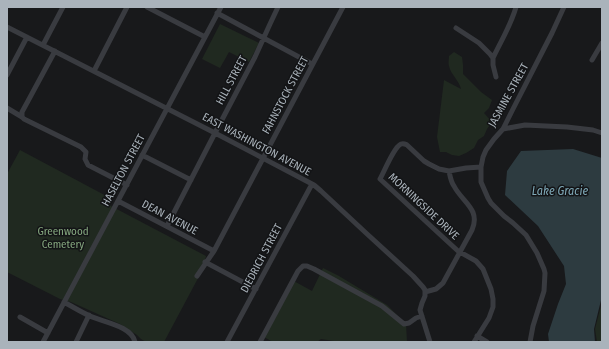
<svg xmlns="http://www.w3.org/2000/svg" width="609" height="349" viewBox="0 0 609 349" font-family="'Fira Sans Condensed',sans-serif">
<rect width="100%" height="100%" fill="#18191b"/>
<path fill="#202920" d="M 220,24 L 259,43 L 249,62 L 229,52 L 220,68 L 202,59 Z
M 454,52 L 462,57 L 463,65 L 463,74 L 481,92 L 492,100 L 489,108 L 484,113 L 492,122 L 487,129 L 484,136 L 478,140 L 474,148 L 466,153 L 459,156 L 452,155 L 446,152 L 440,152 L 437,137 L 444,80 L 461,89 C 459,80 451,75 449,66 C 448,63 449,59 449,56 Z
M 20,150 L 112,199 L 109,205 L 206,256 L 204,267 L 164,342 L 146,342 L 141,339 L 137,335 L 120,324 L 71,302 L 60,299 L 7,272 L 7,174 Z
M 323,268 L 339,276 L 387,305 L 406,324 L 407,342 L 340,342 L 321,339 L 317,342 L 273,342 L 262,336 L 292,280 L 312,291 Z
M 602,302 L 602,342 L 597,342 L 595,329 Z"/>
<path fill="#2d3b40" d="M 573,149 L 602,158 L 602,296 L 594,329 L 595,342 L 549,342 L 548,334 L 558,304 L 566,284 L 564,266 L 538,226 L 505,195 L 507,171 L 521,151 Z"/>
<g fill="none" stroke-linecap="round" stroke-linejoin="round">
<path stroke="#393b40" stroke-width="5" d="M 147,7 L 205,37
M 217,13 L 312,64
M 7,27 L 215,133 L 314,185 L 321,191 L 366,233 L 413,276 L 423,287 L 425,290 L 425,296 L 422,303 L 420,310 L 430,342
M 456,28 L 479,43 L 490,54 L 493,58 L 493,65 L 496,77
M 43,45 L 63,7
M 493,58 C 501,41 511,25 516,7
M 592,60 L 602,43
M 94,71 L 127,7
M 7,75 L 27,37
M 7,108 L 22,117 L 24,119 L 81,147 L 86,152 L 85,159 L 88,165 L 127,185
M 22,117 L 22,112 L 28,101 L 55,51
M 503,129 L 525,125 L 567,127 L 593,130 L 602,133
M 142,155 L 191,180
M 118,201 L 214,251
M 167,226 L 215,133 L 255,57 L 270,24 L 278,7
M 205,262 L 256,289
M 197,276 L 214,251 L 343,7
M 425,292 L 436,289 L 443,283 L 472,230 C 481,209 462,202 454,186 C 451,182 450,176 449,171
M 64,302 C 73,307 81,312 90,316 C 103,322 132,326 135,342
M 20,317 L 48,333
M 477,336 L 487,342
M 43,342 L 221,7
M 76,342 L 89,315
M 227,342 L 312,184
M 260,342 L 298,271 L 303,266 L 307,266 L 314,269 L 382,306 L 404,324 L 409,323 L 416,318 L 422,316
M 474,342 L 489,318 L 493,307 L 493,299 L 491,289 L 483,269 L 476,261 L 458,251 L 446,240 L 380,179 C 384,172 394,147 401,144 C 404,143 405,144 407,145 L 424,161 L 429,164 L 439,169 L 449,171 L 466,168 L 481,167
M 530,342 L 533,326 L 544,291 L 545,273 L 544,269 L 537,253 L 526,235 L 513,223 L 504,216 L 491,203 L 488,198 L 481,182 L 481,167 L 483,157 L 486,150 L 494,139 L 503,129 L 513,109 L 552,33 L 564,7"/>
</g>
<g text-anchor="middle" stroke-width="3" stroke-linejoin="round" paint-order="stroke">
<g font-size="11" fill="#aab3bb" stroke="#131416">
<text transform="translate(231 80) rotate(-62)" y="4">HILL STREET</text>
<text transform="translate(285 95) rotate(-62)" y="4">FAHNSTOCK STREET</text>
<text transform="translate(508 95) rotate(-61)" y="4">JASMINE STREET</text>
<text transform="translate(257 144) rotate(28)" y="4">EAST WASHINGTON AVENUE</text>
<text transform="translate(123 170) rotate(-62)" y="4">HASELTON STREET</text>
<text transform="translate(424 206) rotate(43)" y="4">MORNINGSIDE DRIVE</text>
<text transform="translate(170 217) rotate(28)" y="4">DEAN AVENUE</text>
<text transform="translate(261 258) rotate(-62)" y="4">DIEDRICH STREET</text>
</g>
<g font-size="11" fill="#85a77f" stroke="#131416">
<text x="63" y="235">Greenwood<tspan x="63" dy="13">Cemetery</tspan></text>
</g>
<g font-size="12" font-style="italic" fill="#7fa9b8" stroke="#131416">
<text x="560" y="195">Lake Gracie</text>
</g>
</g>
<rect width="609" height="349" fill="none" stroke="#aab3bb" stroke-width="16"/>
</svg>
